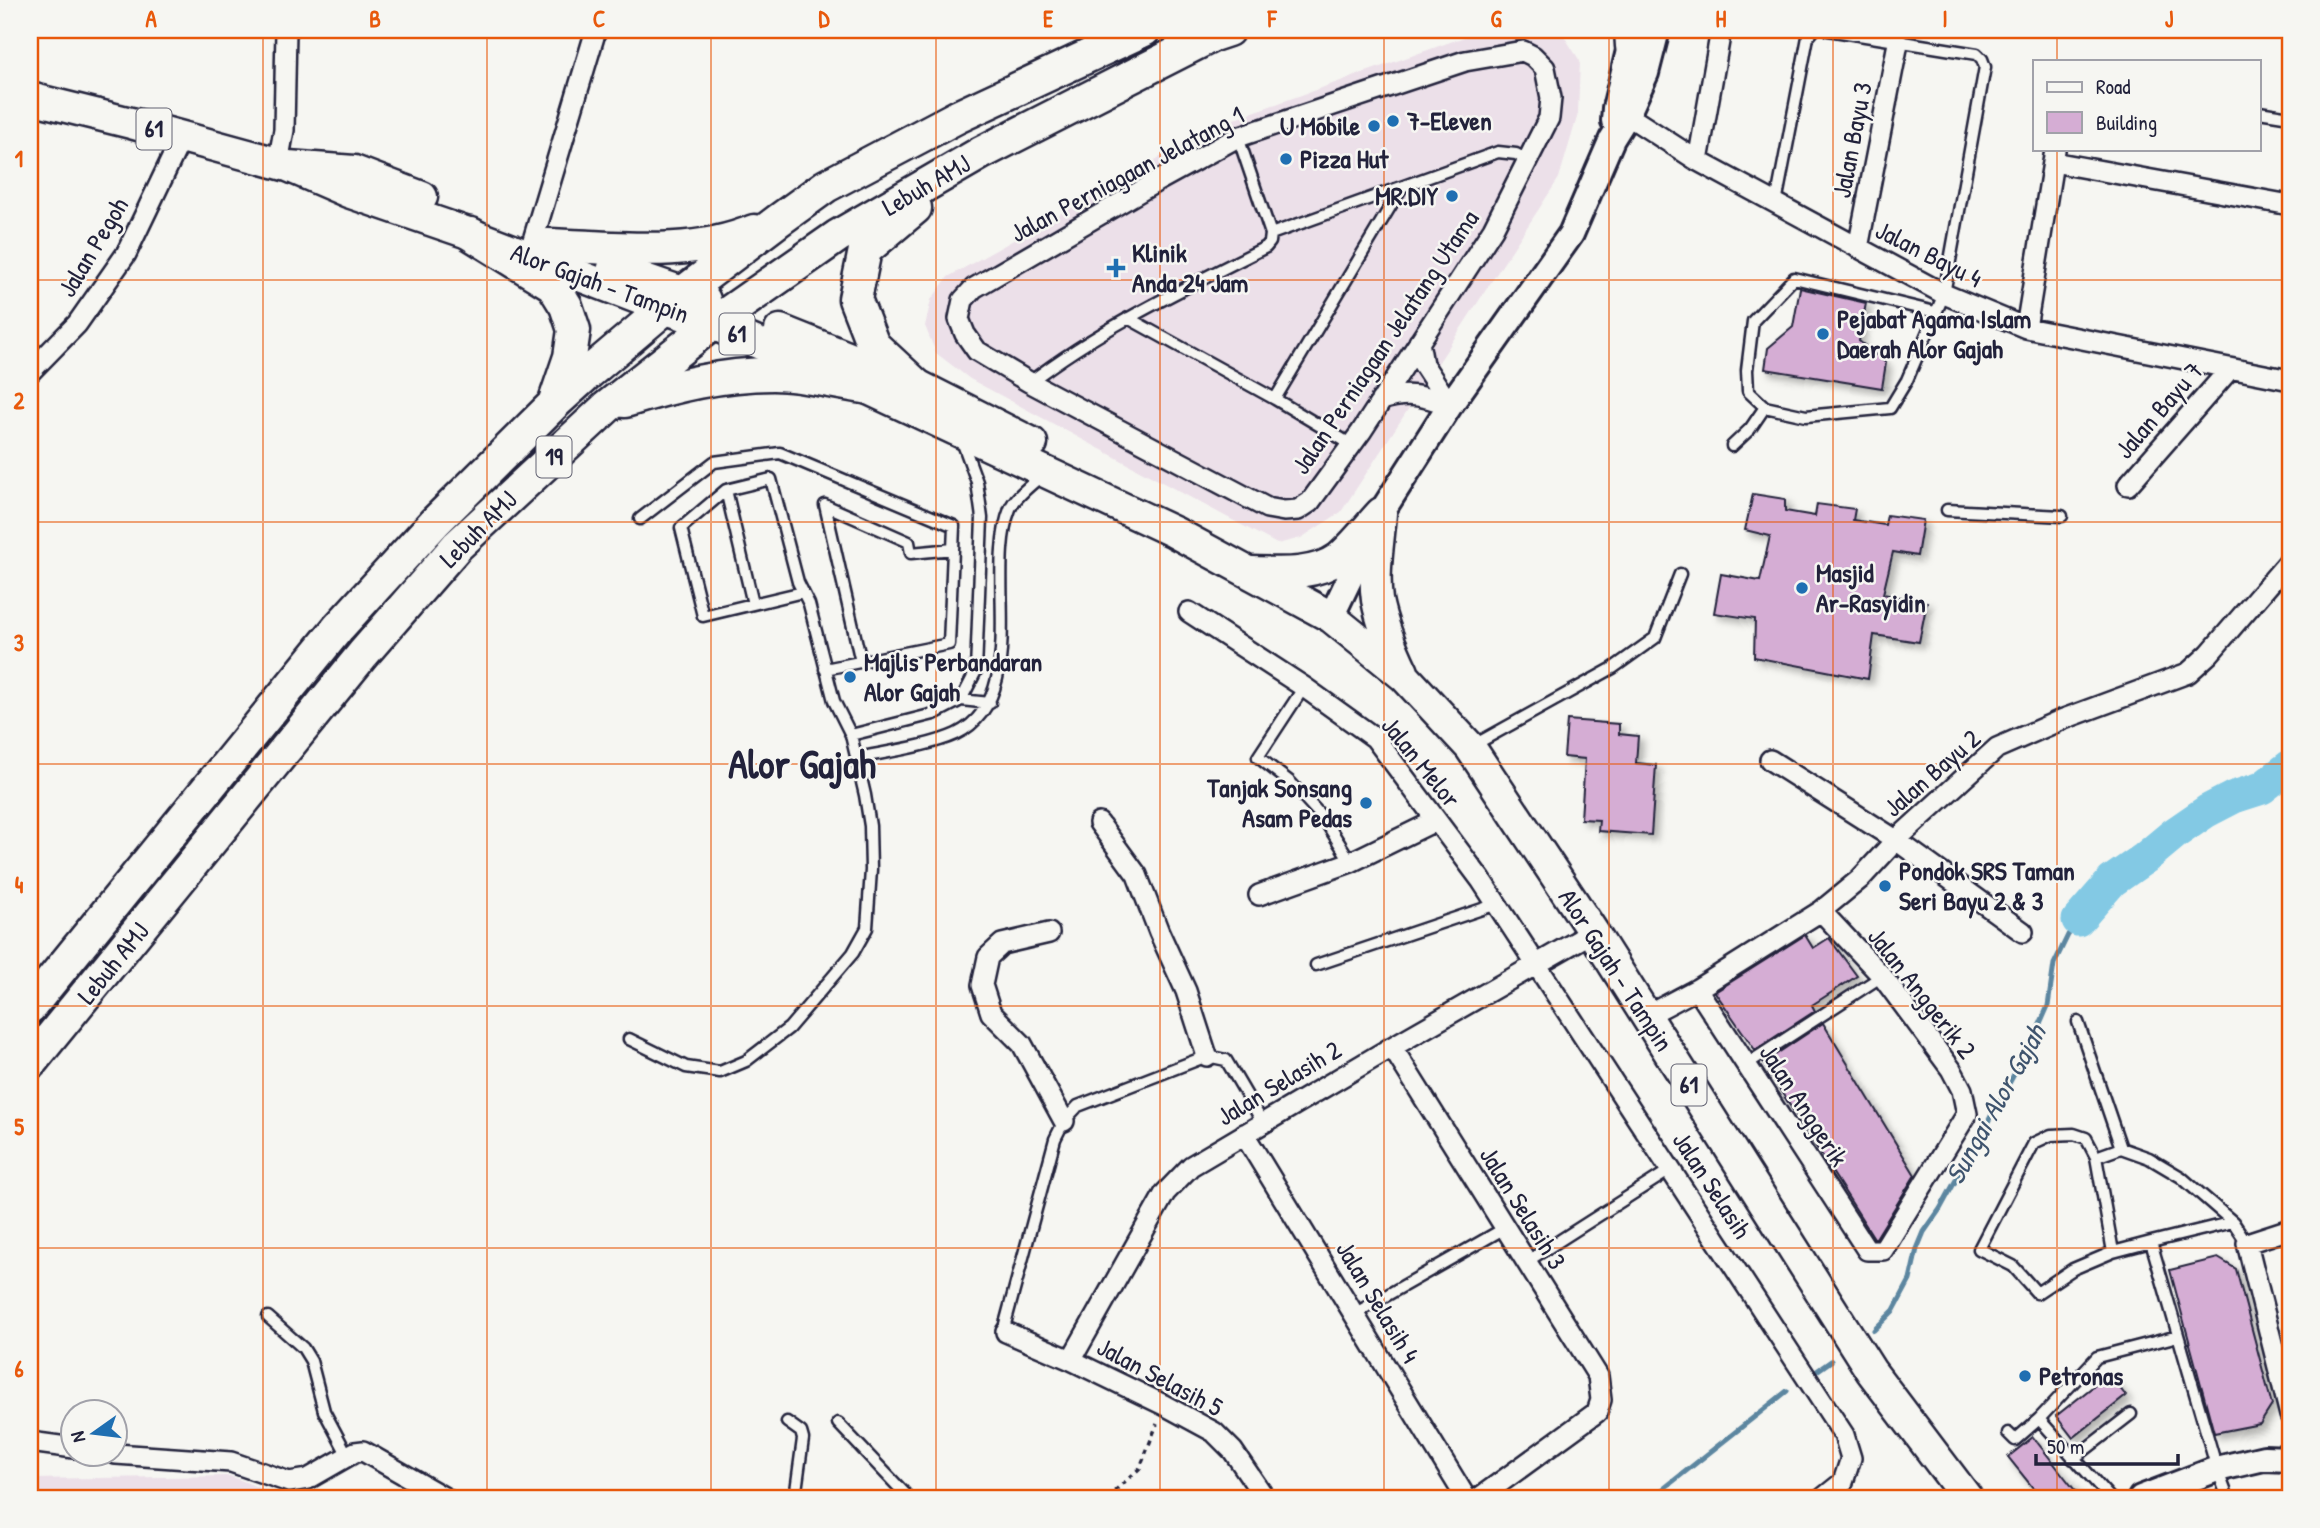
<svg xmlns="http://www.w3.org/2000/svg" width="2320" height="1528" viewBox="0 0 2320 1528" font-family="'Patrick Hand',sans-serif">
<defs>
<filter id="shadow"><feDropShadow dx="5" dy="5" stdDeviation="3.5" flood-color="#0004"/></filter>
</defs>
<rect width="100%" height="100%" fill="#f6f6f2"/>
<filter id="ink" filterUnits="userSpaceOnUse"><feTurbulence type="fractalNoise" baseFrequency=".0143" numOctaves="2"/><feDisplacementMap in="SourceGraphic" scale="14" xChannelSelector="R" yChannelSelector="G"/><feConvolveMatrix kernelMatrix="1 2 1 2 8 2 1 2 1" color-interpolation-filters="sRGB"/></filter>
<g filter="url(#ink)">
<path fill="#ece0e9" d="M 1484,30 L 1560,30 L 1580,61 L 1578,114 L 1559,178 L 1341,512 L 1301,538 L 1277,544 L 970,379 L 936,353 L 925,326 L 931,300 L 948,277 L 1217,125 Z
M 230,1476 L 285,1498 L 30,1498 L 30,1479 Z"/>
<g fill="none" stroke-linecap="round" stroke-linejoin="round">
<path stroke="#5c86a0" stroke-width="5" d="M 1874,1330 L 1894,1310 L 1910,1280 L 1917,1249 L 1924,1232 L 1940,1209 L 2034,1038 L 2048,1006 L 2054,964 L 2068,935 L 2078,920
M 1814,1373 L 1831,1361
M 1652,1498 L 1787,1391"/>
<path stroke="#83c9e4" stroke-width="33" d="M 2078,920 L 2112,881 L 2145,858 L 2175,833 L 2207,811 L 2234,797 L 2262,788 L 2290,766"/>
</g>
<path fill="#d5add4" stroke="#22223b" stroke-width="2" filter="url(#shadow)" d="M 1800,288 L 1866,303 L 1859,341 L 1886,363 L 1882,388 L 1765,369 L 1768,348 L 1793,327 Z
M 1753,494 L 1785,499 L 1785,511 L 1815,516 L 1817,504 L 1855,509 L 1853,520 L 1885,525 L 1887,515 L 1923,520 L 1917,556 L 1893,552 L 1883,594 L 1927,602 L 1919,642 L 1874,635 L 1868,679 L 1754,657 L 1755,619 L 1714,613 L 1721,574 L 1760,581 L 1770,536 L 1745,530 Z
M 1567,720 L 1619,724 L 1619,734 L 1638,736 L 1636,763 L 1656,765 L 1651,835 L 1598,831 L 1599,820 L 1581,819 L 1585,759 L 1564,757 Z
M 1805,935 L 1813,948 L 1829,938 L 1857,976 L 1812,1005 L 1815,1011 L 1755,1050 L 1715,992 Z
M 1823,1023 L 1915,1175 L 1876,1238 L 1874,1238 L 1763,1063 Z
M 2218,1258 L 2236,1269 L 2272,1405 L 2260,1424 L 2214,1433 L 2170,1270 Z
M 2109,1374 L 2126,1396 L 2073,1438 L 2056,1416 Z
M 2033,1437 L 2081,1498 L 2041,1498 L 2008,1457 Z"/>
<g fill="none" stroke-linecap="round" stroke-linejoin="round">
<defs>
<path id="service" d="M 2259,112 L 2290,117
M 1776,203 L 1808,37 L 1814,30
M 1271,234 L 1498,152 L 1516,154 L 1529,161
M 1128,318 L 1275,399 L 1352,445
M 1030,382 C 1102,327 1185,288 1266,247 L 1270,242 L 1271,234 L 1238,137
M 1275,399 L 1402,187
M 1765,407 L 1748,391 L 1747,370 L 1753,321 L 1794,278 L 1935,312
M 1732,446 L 1750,429 L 1765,407 L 1806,416 L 1890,408 L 1907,380 L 1944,294 L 1985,67 L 1982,59 L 1977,54 L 1828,30
M 726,490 L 753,604
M 825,505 L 861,662
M 825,505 L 909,542 L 911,553 L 953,549
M 1947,510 L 2062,516
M 640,519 L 714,462 L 780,453 L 954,526 L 949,644 L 825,669
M 1304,687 L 1258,757 L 1290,782 L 1324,819 L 1351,862
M 961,700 L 990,703
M 851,735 L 934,714 L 961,700 L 976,671 L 982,518 L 977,482 L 962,441
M 1474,745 L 1613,668 L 1655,638 L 1680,574
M 857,758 C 886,752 930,746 956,734 C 1032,697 984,574 1010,509 C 1015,496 1033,484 1043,474
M 1316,965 L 1497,904
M 2078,1022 L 2121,1148
M 629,1039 L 686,1067 L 720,1072 L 746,1061 L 789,1028 L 853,953 L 867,928 L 871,870 L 870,826 L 865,795 L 851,735 L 834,701 L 809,604 L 798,582 L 771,479 L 726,490 L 681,528 L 703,616 L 803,592
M 1747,1064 L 1882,976
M 2074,1134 L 2086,1138 L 2096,1157 L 2113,1252 L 2073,1269 L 2037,1293 L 2013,1266 L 1979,1249 L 2034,1143 L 2051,1135 Z
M 2096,1157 L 2121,1148 L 2149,1158 L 2181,1177 L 2233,1222 L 2247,1243
M 2151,1242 L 2233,1222
M 2113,1252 L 2151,1242 L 2217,1469 L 2228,1498
M 1526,1262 L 1670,1170
M 1354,1314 L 1505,1228
M 268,1317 L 303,1348 L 311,1361 L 324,1411 L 348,1456
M 1006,1332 L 1005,1324 L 1055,1139 L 1064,1121 L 1078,1106 L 1207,1056 L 1226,1060 L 1263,1123
M 2039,1419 L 2097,1357 L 2178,1336
M 787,1422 L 801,1432 L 803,1439 L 795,1498
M 838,1423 L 909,1498
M 2008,1433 L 2015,1440 L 2039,1419 L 2110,1498
M 2073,1459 L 2131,1414"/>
<path id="minor" d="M 1523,51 L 1533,56 L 1545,68 L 1551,98 L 1549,118 L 1493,229 L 1361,432 L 1310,502 L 1298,510 L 1284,511 L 1267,508 L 1029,382 L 977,351 L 965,334 L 959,319 L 963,300 L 974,288 L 1156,182 L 1238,137 L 1465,61 Z
M 1616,108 L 1698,161 L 1944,294 L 2026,328 L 2290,380
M 1698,161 L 1721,30
M 2053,162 L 2290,205
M 278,163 L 284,130 L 286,30
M 533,240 L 596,30
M 1858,248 L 1898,43
M 2026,328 L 2055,150
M 30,372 L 77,324 L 126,254 L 182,137
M 1381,400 C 1409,391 1423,396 1450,405 L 1423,364 L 1419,342
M 2128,485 L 2229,370
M 1189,612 L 1304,687 L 1375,738 L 1481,880 L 1844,1435 L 1851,1458 L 1843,1482 L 1823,1498
M 1770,760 L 1896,840 L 2023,932
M 1099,823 L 1137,875 L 1159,932 L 1186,991 L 1207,1056
M 1259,895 L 1351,862 L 1435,821
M 1049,933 L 1002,944 L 988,957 L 982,985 L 991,1013 L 1022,1044 L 1064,1121
M 1697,989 L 1867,1250 L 1883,1250 L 1967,1114 L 1962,1090 L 1951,1069 L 1882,976 L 1821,911
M 1646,1016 L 1697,989 L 1821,911 L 1860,879 L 1896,840 L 1997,748 L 2061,720 L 2188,673 L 2209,654 L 2290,560
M 1392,1047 L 1598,1376 L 1601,1400 L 1597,1412 L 1479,1498
M 1244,1134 L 1466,1498
M 2290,1229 L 2247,1243 L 2290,1415
M 1006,1332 L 1071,1360 L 1164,1405 L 1214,1432 L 1233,1451 L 1265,1498
M 1071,1360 L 1165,1193 L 1191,1166 L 1392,1047 L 1593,932
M 30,1442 L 74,1448
M 116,1454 L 231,1462 L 289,1482 L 308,1479 L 355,1452 L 363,1451 L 445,1498"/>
<path id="tertiary" d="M 1614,121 L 1615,108 L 1634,30
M 1331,617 L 1381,513 L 1450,405 L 1571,234 L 1612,139 L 1627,115 L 1646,73 L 1657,30
M 2141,1498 L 2217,1469 L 2264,1458 L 2290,1459"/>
<path id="primary" d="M 30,98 L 131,123 L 288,166 L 354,171 L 422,197
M 288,166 L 348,192 L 471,234 L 666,309 L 712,324 L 864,387 L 1174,532 L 1331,617 L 1405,677 L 1470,747 L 1593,932 L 1871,1371 L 1967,1498
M 613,268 L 705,300
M 780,330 L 915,384 L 1032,443
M 1381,513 C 1379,541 1373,572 1377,600 C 1382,626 1392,649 1403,672
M 1252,572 C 1280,573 1314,576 1339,558 C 1354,545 1368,527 1381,513"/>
<path id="trunk" d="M 1631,30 L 1632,46
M 915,208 L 865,250 L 855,299 L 873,345 L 915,384
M 471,234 L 553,285 L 566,306 L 574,330 L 570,357 L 555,401
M 548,245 C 615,247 690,258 754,231
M 625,401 C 674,386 722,374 773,374 C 803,374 835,383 864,387
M 30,1007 L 338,628 L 434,523 L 555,403 L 586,375 L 684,292 L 779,220 L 826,186 L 957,117 L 1144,30
M 30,1063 L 363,654 L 457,546 L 607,407 L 712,324 L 838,236 L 981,153 L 1213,35 L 1228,30"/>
</defs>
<use href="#service" stroke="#22223b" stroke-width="15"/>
<use href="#minor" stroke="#22223b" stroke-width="24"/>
<use href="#tertiary" stroke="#22223b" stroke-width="30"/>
<use href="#primary" stroke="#22223b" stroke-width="35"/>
<use href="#trunk" stroke="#22223b" stroke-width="37"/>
<path stroke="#22223b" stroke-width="3.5" stroke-dasharray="5 5" stroke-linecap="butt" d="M 1107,1498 L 1140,1468 L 1157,1424"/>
<use href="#service" stroke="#f6f6f2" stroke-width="10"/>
<use href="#minor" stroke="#f6f6f2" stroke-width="19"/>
<use href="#tertiary" stroke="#f6f6f2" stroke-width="24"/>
<use href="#primary" stroke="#f6f6f2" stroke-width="30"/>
<use href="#trunk" stroke="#f6f6f2" stroke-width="32"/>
</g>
</g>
<path fill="none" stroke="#e8590c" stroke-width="2" stroke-opacity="0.55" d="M 263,30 L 263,1498M 487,30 L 487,1498M 711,30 L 711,1498M 936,30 L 936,1498M 1160,30 L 1160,1498M 1384,30 L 1384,1498M 1609,30 L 1609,1498M 1833,30 L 1833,1498M 2057,30 L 2057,61M 2057,149 L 2057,1498M 30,280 L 2290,280M 30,522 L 2290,522M 30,764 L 2290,764M 30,1006 L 2290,1006M 30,1248 L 2290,1248"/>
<g fill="#1f6fb2" stroke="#f6f6f2" stroke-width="2.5">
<circle cx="1393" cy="121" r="7"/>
<circle cx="1374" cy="126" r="7"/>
<circle cx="1286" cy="159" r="7"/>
<circle cx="1452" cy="196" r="7"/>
<path d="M1112.5 257.5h7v7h7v7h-7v7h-7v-7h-7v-7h7z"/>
<circle cx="1823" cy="334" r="7"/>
<circle cx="1802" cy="588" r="7"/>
<circle cx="850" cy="677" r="7"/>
<circle cx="1366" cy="803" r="7"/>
<circle cx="1885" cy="886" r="7"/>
<circle cx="2025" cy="1376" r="7"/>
</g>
<g text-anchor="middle" stroke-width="5" stroke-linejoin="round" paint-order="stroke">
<g fill="#f6f6f2" stroke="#626272" stroke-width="2">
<rect x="136.5" y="108.5" width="35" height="41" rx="5"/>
<rect x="719.5" y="313.5" width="35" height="41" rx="5"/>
<rect x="536.5" y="436.5" width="35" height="41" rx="5"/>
<rect x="1671.5" y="1064.5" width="35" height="41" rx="5"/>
</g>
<g font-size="24" font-weight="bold" fill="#22223b">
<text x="154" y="137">61</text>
<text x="737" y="342">61</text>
<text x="554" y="465">19</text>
<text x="1689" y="1093">61</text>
</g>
<g font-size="26" font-weight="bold" fill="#22223b" stroke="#f6f6f2" text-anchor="start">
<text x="1407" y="130">7-Eleven</text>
<text x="1360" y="135" text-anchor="end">U Mobile</text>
<text x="1300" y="168">Pizza Hut</text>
<text x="1438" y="205" text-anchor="end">MR.DIY</text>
<text x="1132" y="262">Klinik<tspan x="1132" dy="30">Anda 24 Jam</tspan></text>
<text x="1837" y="328">Pejabat Agama Islam<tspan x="1837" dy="30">Daerah Alor Gajah</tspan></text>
<text x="1816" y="582">Masjid<tspan x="1816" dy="30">Ar-Rasyidin</tspan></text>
<text x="864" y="671">Majlis Perbandaran<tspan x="864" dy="30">Alor Gajah</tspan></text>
<text x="1352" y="797" text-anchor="end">Tanjak Sonsang<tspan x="1352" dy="30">Asam Pedas</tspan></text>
<text x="1899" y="880">Pondok SRS Taman<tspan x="1899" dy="30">Seri Bayu 2 &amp; 3</tspan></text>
<text x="2039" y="1385">Petronas</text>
</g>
<g font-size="26" fill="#22223b" stroke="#f6f6f2">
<text transform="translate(1852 140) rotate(-79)" y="9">Jalan Bayu 3</text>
<text transform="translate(1127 174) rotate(-28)" y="9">Jalan Perniagaan Jelatang 1</text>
<text transform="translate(926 185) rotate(-30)" y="9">Lebuh AMJ</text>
<text transform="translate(93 247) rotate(-59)" y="9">Jalan Pegoh</text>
<text transform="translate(1929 254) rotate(27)" y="9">Jalan Bayu 4</text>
<text transform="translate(600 283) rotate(20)" y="9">Alor Gajah - Tampin</text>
<text transform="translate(1385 342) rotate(-56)" y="9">Jalan Perniagaan Jelatang Utama</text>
<text transform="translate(2159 410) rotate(-49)" y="9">Jalan Bayu 7</text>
<text transform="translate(478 529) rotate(-45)" y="9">Lebuh AMJ</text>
<text transform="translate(1421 762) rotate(51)" y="9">Jalan Melor</text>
<text transform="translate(1932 773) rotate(-41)" y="9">Jalan Bayu 2</text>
<text transform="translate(113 963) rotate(-51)" y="9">Lebuh AMJ</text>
<text transform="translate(1616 970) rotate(57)" y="9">Alor Gajah - Tampin</text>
<text transform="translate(1922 993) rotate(52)" y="9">Jalan Anggerik 2</text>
<text transform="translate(1279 1083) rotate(-31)" y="9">Jalan Selasih 2</text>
<text transform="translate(1804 1105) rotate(57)" y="9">Jalan Anggerik</text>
<text transform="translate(1712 1185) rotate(57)" y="9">Jalan Selasih</text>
<text transform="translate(1523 1208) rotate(58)" y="9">Jalan Selasih 3</text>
<text transform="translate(1378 1302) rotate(59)" y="9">Jalan Selasih 4</text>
<text transform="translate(1160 1377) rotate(28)" y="9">Jalan Selasih 5</text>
</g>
<g font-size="28" font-style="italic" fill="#3f546e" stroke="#f6f6f2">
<text transform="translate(1995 1104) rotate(-61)" y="10">Sungai Alor Gajah</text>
</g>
<g font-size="40" font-weight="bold" fill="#22223b" stroke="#f6f6f2">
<text x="802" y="778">Alor Gajah</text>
</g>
</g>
<rect width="2320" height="1528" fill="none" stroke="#f6f6f2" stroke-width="77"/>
<rect x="2033" y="60" width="228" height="91" fill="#f6f6f2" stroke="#a1a1a9" stroke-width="2"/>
<rect x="2047" y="82" width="35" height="10" fill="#f6f6f2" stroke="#a1a1a9" stroke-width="2"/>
<text x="2096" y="94" font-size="21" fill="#22223b">Road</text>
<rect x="2047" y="112" width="35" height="21" fill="#d5add4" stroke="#a1a1a9" stroke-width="2"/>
<text x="2096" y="130" font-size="21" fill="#22223b">Building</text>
<g transform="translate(94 1433) rotate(256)"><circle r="33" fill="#f6f6f2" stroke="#a1a1a9" stroke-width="2"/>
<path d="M0-5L12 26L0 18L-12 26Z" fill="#1f6fb2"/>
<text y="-10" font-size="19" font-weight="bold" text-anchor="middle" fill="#22223b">N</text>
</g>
<path d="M2036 1454v10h142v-10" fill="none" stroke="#22223b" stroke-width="3.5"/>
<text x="2047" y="1454" font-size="21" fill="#22223b" stroke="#f6f6f2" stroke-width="5" paint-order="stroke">50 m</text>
<rect x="38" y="38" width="2244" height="1452" fill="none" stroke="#e8590c" stroke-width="2.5"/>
<g font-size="23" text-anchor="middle" font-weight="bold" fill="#e8590c">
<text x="151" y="27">A</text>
<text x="375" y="27">B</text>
<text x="599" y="27">C</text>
<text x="824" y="27">D</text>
<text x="1048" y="27">E</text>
<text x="1272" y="27">F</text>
<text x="1496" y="27">G</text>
<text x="1721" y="27">H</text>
<text x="1945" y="27">I</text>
<text x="2169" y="27">J</text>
<text x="19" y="167">1</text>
<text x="19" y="409">2</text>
<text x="19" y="651">3</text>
<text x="19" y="893">4</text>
<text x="19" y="1135">5</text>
<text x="19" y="1377">6</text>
</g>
</svg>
